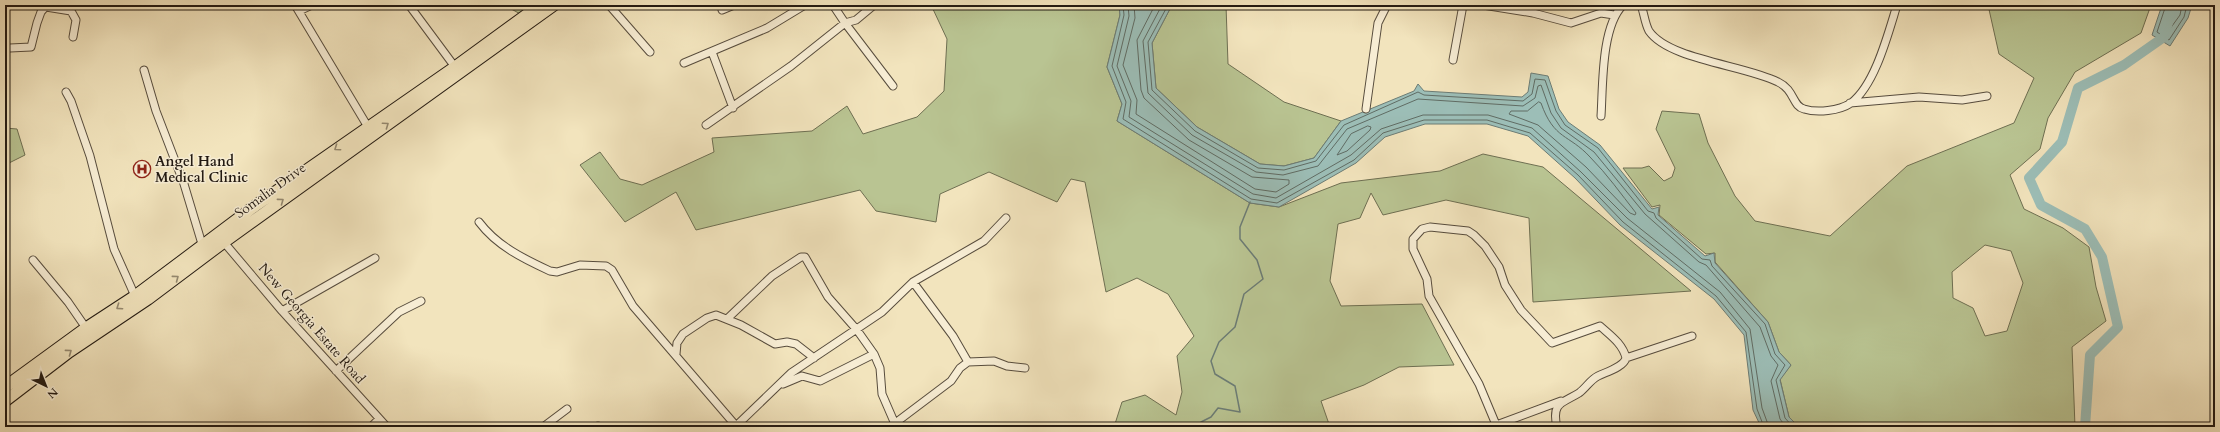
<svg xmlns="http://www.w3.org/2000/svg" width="2220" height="432" viewBox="0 0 2220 432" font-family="Cardo,serif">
<rect width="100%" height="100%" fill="#f2e4bd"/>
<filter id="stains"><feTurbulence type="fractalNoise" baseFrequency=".005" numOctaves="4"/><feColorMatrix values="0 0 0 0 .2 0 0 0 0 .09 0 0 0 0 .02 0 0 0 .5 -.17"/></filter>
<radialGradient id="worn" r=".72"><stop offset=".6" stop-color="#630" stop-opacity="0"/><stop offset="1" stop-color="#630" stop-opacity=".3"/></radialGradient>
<path fill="#b9c492" stroke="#6e6f52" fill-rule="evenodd" d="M 504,5 L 540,5 L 524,16 Z
M 934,5 L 1119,5 L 1120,15 L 1107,67 L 1122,104 L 1117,121 L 1250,203 L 1279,207 L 1341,183 L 1440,171 L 1483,154 L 1543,167 L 1691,291 L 1533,302 L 1529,218 L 1446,200 L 1383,215 L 1371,193 L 1360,218 L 1338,224 L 1330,281 L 1341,306 L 1422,304 L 1454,365 L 1399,367 L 1364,385 L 1321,401 L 1330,427 L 1114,427 L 1122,402 L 1145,395 L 1176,415 L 1182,392 L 1177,356 L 1194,336 L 1168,294 L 1137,278 L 1106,292 L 1085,182 L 1071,179 L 1057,202 L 989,172 L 940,194 L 936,222 L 876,211 L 860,190 L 696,230 L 676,192 L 625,222 L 580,165 L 600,152 L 620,179 L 642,185 L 714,152 L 712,138 L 812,131 L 847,106 L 863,134 L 917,117 L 944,91 L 947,39 L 932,7 Z
M 1172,5 L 1226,5 L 1228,64 L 1284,102 L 1341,121 L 1314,158 L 1284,166 L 1260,164 L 1197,127 L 1156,88 L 1152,43 Z
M 1988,5 L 2151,5 L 2141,33 L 2075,72 L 2048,118 L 2040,149 L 2010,175 L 2024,209 L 2063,228 L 2089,247 L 2096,287 L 2106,321 L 2072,347 L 2075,427 L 1799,427 L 1789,417 L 1780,379 L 1791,365 L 1779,352 L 1768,322 L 1715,262 L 1715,253 L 1706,254 L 1659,215 L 1660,205 L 1652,207 L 1623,168 L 1642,168 L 1649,166 L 1664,181 L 1672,177 L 1675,168 L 1656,129 L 1662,111 L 1699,114 L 1708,143 L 1735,196 L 1755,221 L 1830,236 L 1907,166 L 2014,123 L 2034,78 L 1999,54 ZM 1985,245 L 2011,251 L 2023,283 L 2007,331 L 1985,336 L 1973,308 L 1953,298 L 1952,272 Z
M 5,128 L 17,129 L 25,155 L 5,165 Z"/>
<path fill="#9cbeb7" stroke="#6c7c75" d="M 1119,5 L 1172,5 L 1152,43 L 1156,88 L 1197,127 L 1260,164 L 1284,166 L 1314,158 L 1341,121 L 1414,91 L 1418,84 L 1424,91 L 1522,97 L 1528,92 L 1531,73 L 1548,76 L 1559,109 L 1568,122 L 1600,145 L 1652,209 L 1659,207 L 1658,215 L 1705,256 L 1714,253 L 1715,263 L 1768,322 L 1779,352 L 1791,365 L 1780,380 L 1789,417 L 1799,427 L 1761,427 L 1753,410 L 1744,335 L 1714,299 L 1620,225 L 1575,178 L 1528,136 L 1487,124 L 1425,124 L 1385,137 L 1356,163 L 1279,207 L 1250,203 L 1117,121 L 1122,104 L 1107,67 L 1120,15 Z
M 2162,5 L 2192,5 L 2188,18 L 2170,46 L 2152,35 Z"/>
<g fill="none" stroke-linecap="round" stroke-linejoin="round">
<path stroke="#606c64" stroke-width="1" d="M 1123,5 L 1124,15 L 1112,66 L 1126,102 L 1123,119 L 1251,199 L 1277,203 L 1354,160 L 1383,133 L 1424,120 L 1487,120 L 1530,133 L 1578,175 L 1623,222 L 1716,296 L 1746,332 L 1757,409 L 1764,427
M 1128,5 L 1129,16 L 1117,66 L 1131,101 L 1129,117 L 1253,194 L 1276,198 L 1351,155 L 1381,129 L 1423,115 L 1488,115 L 1532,128 L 1581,172 L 1627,218 L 1720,292 L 1750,329 L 1762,408 L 1769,427
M 1134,5 L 1135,18 L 1123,65 L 1137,100 L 1136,114 L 1255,189 L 1276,192 L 1289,184 L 1289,180 L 1252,177 L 1189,140 L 1144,98 L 1141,90 L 1137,40 L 1155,5
M 1162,5 L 1143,41 L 1148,93 L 1192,135 L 1256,172 L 1283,175 L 1318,166 L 1347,129 L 1418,99 L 1523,106 L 1535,98 L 1538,86 L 1541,85 L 1551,113 L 1561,128 L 1594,152 L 1645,214 L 1699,262 L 1706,265 L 1760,327 L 1771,356 L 1778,365 L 1771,381 L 1780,419 L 1786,427
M 1168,5 L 1148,42 L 1152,90 L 1195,131 L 1258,168 L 1284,170 L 1316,161 L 1344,125 L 1418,92 L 1424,95 L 1523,101 L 1532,94 L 1535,79 L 1545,80 L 1556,111 L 1565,125 L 1598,148 L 1648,211 L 1654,213 L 1656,218 L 1702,259 L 1710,260 L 1712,266 L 1765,324 L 1775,354 L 1785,365 L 1776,380 L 1785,418 L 1793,427
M 2166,5 L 2157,32 L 2169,40 L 2184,17 L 2187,5
M 2171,5 L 2163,30 L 2167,33 L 2180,15 L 2182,5
M 1539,102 L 1541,103 C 1554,140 1569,134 1590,157 C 1607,174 1621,194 1636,213 L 1635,215 L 1630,213 L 1586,167 L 1538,125 L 1509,114 L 1511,111 L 1527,111 Z
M 1368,126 L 1371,127 L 1370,130 L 1347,151 L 1337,155 L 1351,134 Z"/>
<path stroke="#6c7c75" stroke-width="1.5" d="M 1199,427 L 1201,422 L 1211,417 L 1218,408 L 1240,412 L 1235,386 L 1215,374 L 1211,361 L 1219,342 L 1235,327 L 1244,294 L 1263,279 L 1257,260 L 1240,239 L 1240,227 L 1250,202"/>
<path stroke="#9cbeb7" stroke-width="10" d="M 2085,427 L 2090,355 L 2118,327 L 2102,257 L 2085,229 L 2041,205 L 2029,178 L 2062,142 L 2078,88 L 2124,65 L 2164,37 L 2173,5"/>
<defs>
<path id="minor" d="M 295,5 L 368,127
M 409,5 L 455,67
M 609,5 L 650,52
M 833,5 L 845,23 L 893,86
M 1483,5 L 1533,13 L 1571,23 L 1601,13 L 1614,15
M 1641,5 C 1644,13 1645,24 1649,31 C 1669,60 1745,65 1778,82 C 1795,90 1792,106 1804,109 C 1817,113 1839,111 1851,103 C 1875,85 1888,34 1897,5
M 46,7 L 71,11 L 76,20 L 73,37
M 722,10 L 734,5
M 299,11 L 312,5
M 10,48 L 31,47 L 37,23 L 41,12 L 47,5
M 712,52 L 733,108
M 1453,60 L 1463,5
M 684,63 L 767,28 L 805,5
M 144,70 L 156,111 L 184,184 L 202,244
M 66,92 L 71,101 L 90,156 L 114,249 L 135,296
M 1850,103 L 1919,97 L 1962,100 L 1987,96
M 1366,109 L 1378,23 L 1387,5
M 1601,116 C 1603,86 1601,27 1623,5
M 706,125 L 791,66 L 845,23 L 856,20 L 874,5
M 479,222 C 497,246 524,259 550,271 L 557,272 L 580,265 L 606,266 L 612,270 L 633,306 L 737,427
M 222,240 L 282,311 L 387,427
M 33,260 L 68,302 L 86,328
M 913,282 L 953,336 L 968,362
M 282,311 L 375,258
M 727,319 L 772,276 L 801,257 L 805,257 L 828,297 L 857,330 L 874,354 L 880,368 L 882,394 L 895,424
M 676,354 L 677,343 L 683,334 L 707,318 L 716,315 L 741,325 L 775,344 L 787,342 L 796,344 L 814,358
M 336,371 L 399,312 L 421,301
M 783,384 L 802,376 L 820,381 L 874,354
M 736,426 L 791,373 L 882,312 L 913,282 L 984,241 L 1006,218
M 371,427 L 379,419
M 543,427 L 567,409
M 597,427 L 598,426
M 890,427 L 951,381 L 960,368 L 968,362 L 994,361 L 1007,366 L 1025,368
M 1491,427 L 1561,401
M 1497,427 L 1479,384 L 1429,296 L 1427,279 L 1413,249 L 1413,239 L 1422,229 L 1430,227 L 1468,231 L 1474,235 L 1485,246 L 1499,267 L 1505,285 L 1521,310 L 1552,343 L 1600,326 C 1610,335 1623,344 1626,358
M 1557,427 C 1551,402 1563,403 1579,393 C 1586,388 1590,380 1598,376 C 1606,372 1624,367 1626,358 L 1692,336"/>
<path id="primary" d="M 5,387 L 86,328 L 135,296 L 255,206 L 455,67 L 540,5
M 5,401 L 69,352 L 148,299 L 224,242 L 554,5"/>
</defs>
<use href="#minor" stroke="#574c3d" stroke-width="9"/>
<use href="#primary" stroke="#231a12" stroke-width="13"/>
<use href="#minor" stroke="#f7edd4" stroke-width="7"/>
<use href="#primary" stroke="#f2e4bd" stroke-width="11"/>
</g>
<defs><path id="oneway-chevron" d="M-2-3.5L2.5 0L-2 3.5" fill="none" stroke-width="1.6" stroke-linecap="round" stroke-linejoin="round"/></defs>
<g stroke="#958970">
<use href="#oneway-chevron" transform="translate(386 125) rotate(-35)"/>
<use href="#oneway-chevron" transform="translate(337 148) rotate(145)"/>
<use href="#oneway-chevron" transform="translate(281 201) rotate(-36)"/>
<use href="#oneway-chevron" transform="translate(176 278) rotate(-37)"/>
<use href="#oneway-chevron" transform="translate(119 307) rotate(146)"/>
<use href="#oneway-chevron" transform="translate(69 352) rotate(-36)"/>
</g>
<defs>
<symbol id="hospital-ring" viewBox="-11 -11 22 22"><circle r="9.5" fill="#f7edd4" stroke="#8f2418" stroke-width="1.5"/><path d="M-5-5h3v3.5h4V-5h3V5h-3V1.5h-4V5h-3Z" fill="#8f2418"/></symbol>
</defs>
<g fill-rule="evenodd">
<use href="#hospital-ring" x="132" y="159" width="20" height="20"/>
</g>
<g text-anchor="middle" stroke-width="3" stroke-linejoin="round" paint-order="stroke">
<g font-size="14" font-weight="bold" fill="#231a12" stroke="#f7edd4" text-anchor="start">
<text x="155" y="166">Angel Hand<tspan x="155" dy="16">Medical Clinic</tspan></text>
</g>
<g font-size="14" fill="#231a12" stroke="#f7edd4">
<text transform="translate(270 190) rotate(-36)" y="5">Somalia Drive</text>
<text transform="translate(312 323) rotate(49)" y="5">New Georgia Estate Road</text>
</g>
</g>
<rect width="2220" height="432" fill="none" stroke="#f2e4bd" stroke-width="20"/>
<rect x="6" y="6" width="2208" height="420" fill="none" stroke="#231a12" stroke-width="2"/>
<rect x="10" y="10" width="2200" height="412" fill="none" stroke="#231a12"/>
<g transform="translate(46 386) rotate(137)" stroke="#f7edd4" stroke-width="3" paint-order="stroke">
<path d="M0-3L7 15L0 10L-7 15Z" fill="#231a12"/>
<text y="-6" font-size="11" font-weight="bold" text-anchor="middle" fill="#231a12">N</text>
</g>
<rect width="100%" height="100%" filter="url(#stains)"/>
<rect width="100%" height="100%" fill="url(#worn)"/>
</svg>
